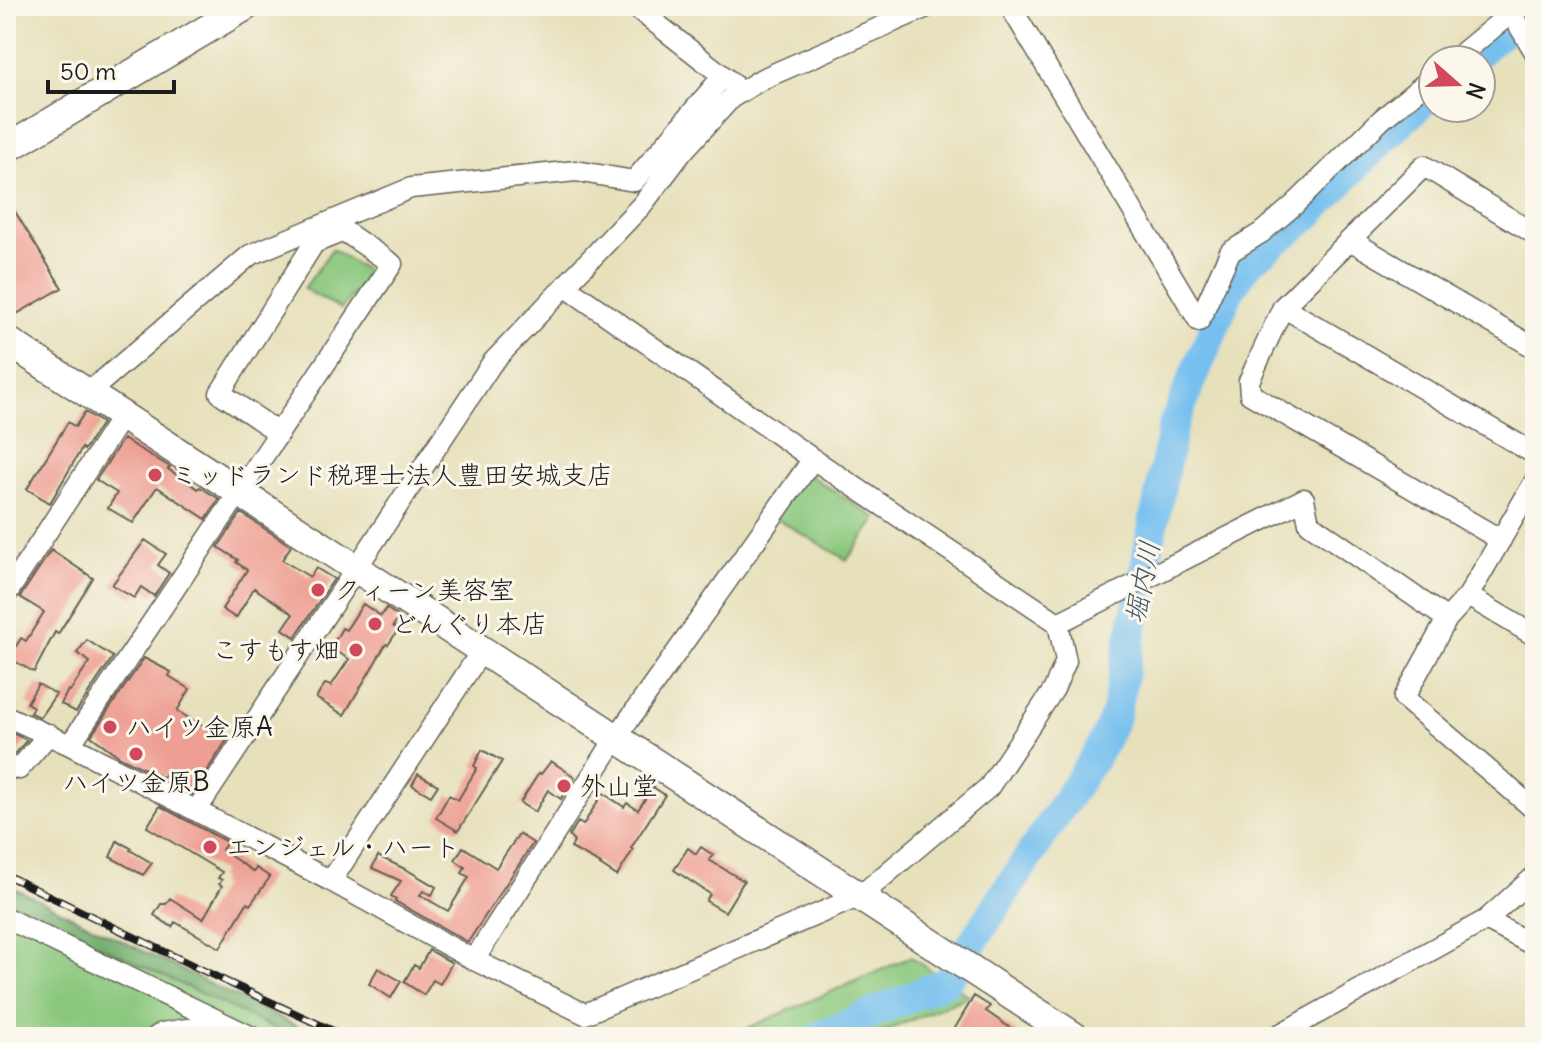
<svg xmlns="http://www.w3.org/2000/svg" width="1541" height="1043" viewBox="0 0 1541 1043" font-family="Delius,'Klee One',sans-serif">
<rect width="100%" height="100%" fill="#fbf7ec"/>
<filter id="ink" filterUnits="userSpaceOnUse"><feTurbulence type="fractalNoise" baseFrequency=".0125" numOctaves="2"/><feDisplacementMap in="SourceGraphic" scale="16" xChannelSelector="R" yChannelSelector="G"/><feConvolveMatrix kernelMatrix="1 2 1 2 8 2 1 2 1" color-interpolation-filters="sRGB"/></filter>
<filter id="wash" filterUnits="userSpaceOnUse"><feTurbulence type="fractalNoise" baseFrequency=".006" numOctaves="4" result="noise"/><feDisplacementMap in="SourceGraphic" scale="32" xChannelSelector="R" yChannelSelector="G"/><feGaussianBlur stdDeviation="1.8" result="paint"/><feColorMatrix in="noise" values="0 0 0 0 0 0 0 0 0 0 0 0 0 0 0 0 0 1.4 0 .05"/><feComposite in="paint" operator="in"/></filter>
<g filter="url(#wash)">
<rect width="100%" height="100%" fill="#e6e0bb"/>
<path fill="#8ac77d" stroke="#53724c" stroke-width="2" d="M 332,249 L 370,273 L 341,309 L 304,289 Z
M 788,462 L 877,518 L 847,560 L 761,510 Z
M 6,885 L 319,1037 L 6,1037 Z
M 911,957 L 969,996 L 871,1037 L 727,1037 Z"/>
<path fill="#6fac6c" stroke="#466444" stroke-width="2" d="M 6,884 L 318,1037 L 292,1037 L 6,901 Z"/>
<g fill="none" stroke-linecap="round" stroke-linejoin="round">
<path stroke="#76c0ef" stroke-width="30" d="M 1470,60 L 1506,29 L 1535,10
M 818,1037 L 947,981 L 1101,747 L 1115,716 L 1173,426 L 1229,292 L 1248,263 L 1305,219 L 1379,143 L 1433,93"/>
</g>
<g id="blocks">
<path fill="#ee9e92" d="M 6,197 L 62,288 L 13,316 L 6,311 Z
M 85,412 L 102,423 L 84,450 L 82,448 L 50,503 L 27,489 L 68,422 L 75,427 Z
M 123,439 L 170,467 L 168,469 L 198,489 L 200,487 L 219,499 L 206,519 L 157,487 L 133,523 L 108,508 L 117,493 L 96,480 Z
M 241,513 L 291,546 L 282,560 L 310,577 L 316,568 L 334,579 L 295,637 L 283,629 L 293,614 L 254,588 L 236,618 L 222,609 L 247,570 L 236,562 L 238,560 L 218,547 Z
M 145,540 L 166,554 L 158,565 L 169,573 L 154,596 L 141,587 L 134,598 L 112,585 Z
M 51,550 L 93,578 L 58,634 L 55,632 L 34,672 L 9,658 L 21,638 L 26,641 L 44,612 L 20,597 Z
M 363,604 L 381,616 L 386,608 L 399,617 L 393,626 L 398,630 L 388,645 L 386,644 L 344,715 L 316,698 L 325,684 L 331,686 L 349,659 L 331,648 L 342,628 L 346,630 Z
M 87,640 L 113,657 L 76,712 L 61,704 L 68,690 L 70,691 L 90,662 L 77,653 Z
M 144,658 L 171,672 L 169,676 L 190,689 L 177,711 L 227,740 L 192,794 L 164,775 L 163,778 L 120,757 L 91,736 Z
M 38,684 L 56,694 L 40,717 L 30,713 L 33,707 L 27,703 Z
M 6,730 L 27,740 L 15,754 L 6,752 Z
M 482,750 L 502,761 L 458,831 L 436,818 L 449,795 L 458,800 L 477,768 L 474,766 Z
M 551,761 L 575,777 L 561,799 L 548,790 L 535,812 L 520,803 L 539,773 L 541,774 Z
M 418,774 L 438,785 L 431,796 L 412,785 Z
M 653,787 L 665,795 L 631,848 L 633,850 L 617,876 L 600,865 L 601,864 L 571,848 L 574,842 L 569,836 L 578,822 L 583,825 L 603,793 L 624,807 L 627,803 L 638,810 Z
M 160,806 L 227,842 L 222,850 L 254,872 L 256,868 L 270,877 L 250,905 L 247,903 L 220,948 L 175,922 L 172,927 L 154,915 L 161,904 L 166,904 L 170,898 L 203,919 L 222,886 L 219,884 L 222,880 L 218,878 L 222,872 L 147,827 Z
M 519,834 L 533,843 L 468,942 L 395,901 L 396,899 L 391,896 L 401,881 L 372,868 L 378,856 L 407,870 L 436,887 L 432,895 L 423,891 L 420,895 L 448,911 L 469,877 L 462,873 L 465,867 L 455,860 L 463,847 L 496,868 Z
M 117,841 L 131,848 L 130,850 L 152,863 L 143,875 L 110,857 Z
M 701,847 L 713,855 L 709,860 L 744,881 L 725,912 L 706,901 L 710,894 L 674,870 L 688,848 L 696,854 Z
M 429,950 L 452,963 L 440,984 L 433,980 L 424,995 L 404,982 L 414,965 L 419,968 Z
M 378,968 L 401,981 L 391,998 L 369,984 Z
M 974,996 L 990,1006 L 986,1011 L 1023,1037 L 952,1037 L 956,1029 L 955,1028 Z"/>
</g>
</g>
<g filter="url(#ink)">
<use href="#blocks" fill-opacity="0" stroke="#636154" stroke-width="2"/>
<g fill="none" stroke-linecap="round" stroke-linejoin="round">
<defs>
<path id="street" d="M 634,6 L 732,83
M 1010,6 L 1199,321 L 1230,252 L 1261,233 L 1294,205 L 1382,119 L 1433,77
M 1507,6 L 1535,52
M 1454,60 L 1511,13
M 1350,240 L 1535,348
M 1283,307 L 1424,166 L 1535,234
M 88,393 L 250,255 L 411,188 L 576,171 L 634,181 L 723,76
M 1535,481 L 1468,596 L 1447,619 L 1404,698 L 1535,810
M 1501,540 L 1250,394 L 1249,381 L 1283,307 L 1535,454
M 6,595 L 122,416
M 1468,596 L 1535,636
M 1058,623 L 1304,499 L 1309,523 L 1447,619
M 6,716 L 70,745 L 331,881 L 474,960 L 585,1014 L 860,896 L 989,787 L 1054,689 L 1066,661 L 1058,623 L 813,459 L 565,286
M 70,745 L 392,264 L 344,231 L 314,243 L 220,393 L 279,433
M 6,765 L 19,769 L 49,734
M 196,811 L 492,363 L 642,205 L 683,151 L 731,98 L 762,79 L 929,6
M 331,881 L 482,650
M 6,918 L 252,1037
M 1486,920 L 1535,946
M 474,960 L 616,738 L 813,459
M 156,1037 L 162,1033 L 200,1027 L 206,1015
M 1275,1037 L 1486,920 L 1535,876"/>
<path id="secondary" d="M 6,149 L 246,6
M 6,340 L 1075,1037"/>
</defs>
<use href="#street" stroke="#636154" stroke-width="23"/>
<use href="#secondary" stroke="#636154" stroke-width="31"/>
<use href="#street" stroke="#fff" stroke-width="20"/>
<use href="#secondary" stroke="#fff" stroke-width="28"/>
<defs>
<path id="rail" d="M 6,875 L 225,981 L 346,1037"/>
</defs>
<use href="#rail" stroke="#1c1c1c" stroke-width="8"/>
<use href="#rail" stroke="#fbf7ec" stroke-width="5" stroke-dasharray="15" stroke-linecap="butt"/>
</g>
</g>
<g fill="#d1495b" stroke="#fbf7ec" stroke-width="3">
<circle cx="155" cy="475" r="8"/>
<circle cx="318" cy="590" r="8"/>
<circle cx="375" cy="624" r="8"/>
<circle cx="356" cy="650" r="8"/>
<circle cx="110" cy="727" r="8"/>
<circle cx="136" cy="754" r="8"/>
<circle cx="564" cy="786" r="8"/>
<circle cx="210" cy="847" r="8"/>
</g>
<g text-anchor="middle" stroke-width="6" stroke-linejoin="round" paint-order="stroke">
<g font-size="26" fill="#1c1c1c" stroke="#fbf7ec" text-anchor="start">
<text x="171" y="484">ミッドランド税理士法人豊田安城支店</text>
<text x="334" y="599">クィーン美容室</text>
<text x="391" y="633">どんぐり本店</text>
<text x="340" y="659" text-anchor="end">こすもす畑</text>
<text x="126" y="736">ハイツ金原A</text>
<text x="136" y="791" text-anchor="middle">ハイツ金原B</text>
<text x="580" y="795">外山堂</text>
<text x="226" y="856">エンジェル・ハート</text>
</g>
<g font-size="28" font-style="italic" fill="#3c5566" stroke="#fbf7ec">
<text transform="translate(1142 582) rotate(-79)" y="10">堀内川</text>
</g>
</g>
<rect width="1541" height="1043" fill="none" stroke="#fbf7ec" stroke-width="32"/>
<g transform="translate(1457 84) rotate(110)"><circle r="38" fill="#fbf7ec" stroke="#a29f99" stroke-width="2"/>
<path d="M0-6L14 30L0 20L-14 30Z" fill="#d1495b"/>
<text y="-12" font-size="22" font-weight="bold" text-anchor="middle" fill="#1c1c1c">N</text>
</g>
<path d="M48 80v12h126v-12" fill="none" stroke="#1c1c1c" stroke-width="4"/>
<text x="60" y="80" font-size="24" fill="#1c1c1c" stroke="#fbf7ec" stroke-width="6" paint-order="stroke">50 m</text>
</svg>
